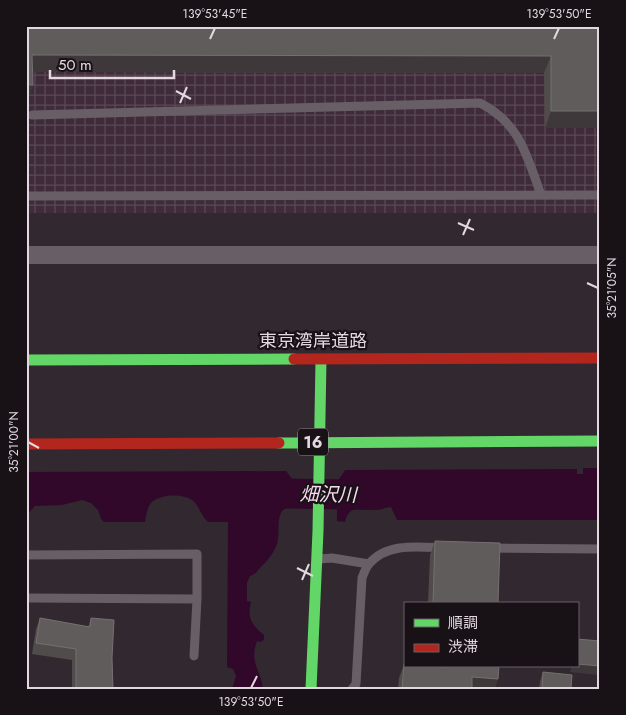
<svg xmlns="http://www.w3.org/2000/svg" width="626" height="715" viewBox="0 0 626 715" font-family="Jost,'Noto Sans JP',sans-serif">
<defs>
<pattern id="industrial-grid" width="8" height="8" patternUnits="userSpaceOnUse" patternTransform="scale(1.25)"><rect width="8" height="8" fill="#3f2b3a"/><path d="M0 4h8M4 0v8" fill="none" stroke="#5b4956"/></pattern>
</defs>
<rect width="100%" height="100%" fill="#32282f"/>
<path fill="url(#industrial-grid)" d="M 26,26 L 600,26 L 600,213 L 26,213 Z"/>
<path fill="#31082a" d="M 583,468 L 600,468 L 600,520 L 397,520 L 391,507 C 374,511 350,499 345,522 L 337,521 L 337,482 L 345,470 L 577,469 L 577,474 L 583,474 Z
M 287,471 L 295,483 L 296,505 C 274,507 280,524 278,539 C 277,549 269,559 262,566 C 257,570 257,574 250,576 L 247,583 L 247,601 L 251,602 C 247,619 252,625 264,635 L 264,640 L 260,642 L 257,641 C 249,664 261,669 263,689 L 232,689 L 236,676 L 233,669 L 227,667 L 228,522 L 208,522 C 201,516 199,505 192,500 C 182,493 159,494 151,503 C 147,508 146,516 145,522 L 104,522 L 101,519 L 98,510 L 91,503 L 82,500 L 62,505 L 35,506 L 26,516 L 26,472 Z"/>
<path fill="#32282f" d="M 284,468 L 288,469 L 298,483 L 298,505 L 296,507 L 295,483 Z
M 345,468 L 345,470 L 337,482 L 336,524 L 334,521 L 335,482 Z"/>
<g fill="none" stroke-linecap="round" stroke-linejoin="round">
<path stroke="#31082a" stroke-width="30" d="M 255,493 L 377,495"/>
<path stroke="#685e65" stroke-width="9" d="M 32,115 L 480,103 C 520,123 527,156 541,195
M 26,196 L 600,195
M 488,548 L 600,549
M 26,555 L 197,554 L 197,599 L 26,598
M 319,559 L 332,558 L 369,564
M 194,656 L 197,599
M 352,689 L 356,684 L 362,578 C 364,573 366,567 369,564 C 387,542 420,547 445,548"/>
<path stroke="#685e65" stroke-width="18" d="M 26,255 L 600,255"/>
<path stroke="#63d668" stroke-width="11" d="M 26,360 L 294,359
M 279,443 L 600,441
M 311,689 L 318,531 L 321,360"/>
<path stroke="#b3261e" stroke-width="11" d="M 294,359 L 600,358
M 26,444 L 279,443"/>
</g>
<path fill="#514c4c" d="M 26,26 L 600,26 L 545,128 L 544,73 L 33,72 L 33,85 L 27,101 Z
M 435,541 L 498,604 L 428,604 L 430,555 Z
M 40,618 L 88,627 L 91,618 L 112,658 L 113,689 L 72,689 L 72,660 L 32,654 L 36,629 Z
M 404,664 L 448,667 L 448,666 L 499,666 L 495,689 L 398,689 L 399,678 Z
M 543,672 L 571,689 L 539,689 L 540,681 Z"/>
<path fill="#3e383a" d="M 32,55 L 551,56 L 544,73 L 26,72 Z
M 26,85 L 33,85 L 27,101 L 26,101 Z
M 551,111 L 600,111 L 600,128 L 545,128 Z
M 577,664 L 600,666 L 600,669 L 598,675 L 570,672 L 572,666 L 577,666 Z
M 472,677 L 498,679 L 495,689 L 468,689 Z"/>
<path fill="#615c5c" stroke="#756f71" d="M 26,26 L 600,26 L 600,111 L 551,111 L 551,56 L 32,55 L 33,85 L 26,85 Z
M 435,541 L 500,543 L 498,604 L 433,604 Z
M 40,618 L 90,627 L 91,618 L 114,620 L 112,658 L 113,689 L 76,689 L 76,649 L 36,643 Z
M 577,639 L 600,641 L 600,666 L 577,664 Z
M 404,664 L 405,664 L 405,666 L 432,666 L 448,667 L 448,666 L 499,666 L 498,679 L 472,677 L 472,689 L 402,689 Z
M 543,672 L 572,675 L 571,689 L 542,689 Z"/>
<path fill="none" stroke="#e3d8e0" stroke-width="2" d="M 210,39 L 215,28M 554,39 L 559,28M 176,91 L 191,99M 180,103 L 187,87M 458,223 L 474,230M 463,235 L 470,219M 587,283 L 598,288M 28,442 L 39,448M 297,568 L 313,576M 302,580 L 309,564M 251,688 L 257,676"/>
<g text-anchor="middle" stroke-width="4.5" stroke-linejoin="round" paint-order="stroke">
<rect fill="#181116" stroke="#a69ca3" stroke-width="1" x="298" y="428.5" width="30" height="27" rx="4"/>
<g font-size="16" font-weight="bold" fill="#e3d8e0">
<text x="313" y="448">16</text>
</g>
<g font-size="18" fill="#e3d8e0" stroke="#181116">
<text x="313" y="347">東京湾岸道路</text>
</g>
<g font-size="19" font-style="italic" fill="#f8d9f1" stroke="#181116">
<text transform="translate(328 494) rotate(1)" y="7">畑沢川</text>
</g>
</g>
<rect width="626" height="715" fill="none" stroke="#181116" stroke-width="55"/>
<rect x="404" y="602" width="175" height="65" fill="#181116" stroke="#696167"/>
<rect x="414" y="619" width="25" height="8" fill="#63d668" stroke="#696167"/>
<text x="448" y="628" font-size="15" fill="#e3d8e0">順調</text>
<rect x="414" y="644" width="25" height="8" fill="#b3261e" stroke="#696167"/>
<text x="448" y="652" font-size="15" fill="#e3d8e0">渋滞</text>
<path d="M50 70v8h124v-8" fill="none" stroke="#e3d8e0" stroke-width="2.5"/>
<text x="58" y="70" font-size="15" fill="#e3d8e0" stroke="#181116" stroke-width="4" paint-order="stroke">50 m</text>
<rect x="28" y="28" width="570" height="660" fill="none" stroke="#e3d8e0" stroke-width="2"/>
<g font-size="12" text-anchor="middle" fill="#e3d8e0">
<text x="215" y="18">139°53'45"E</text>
<text x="559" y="18">139°53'50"E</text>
<text transform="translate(612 288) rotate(-90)" y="4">35°21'05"N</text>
<text transform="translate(14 442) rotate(-90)" y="4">35°21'00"N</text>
<text x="251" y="706">139°53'50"E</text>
</g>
</svg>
